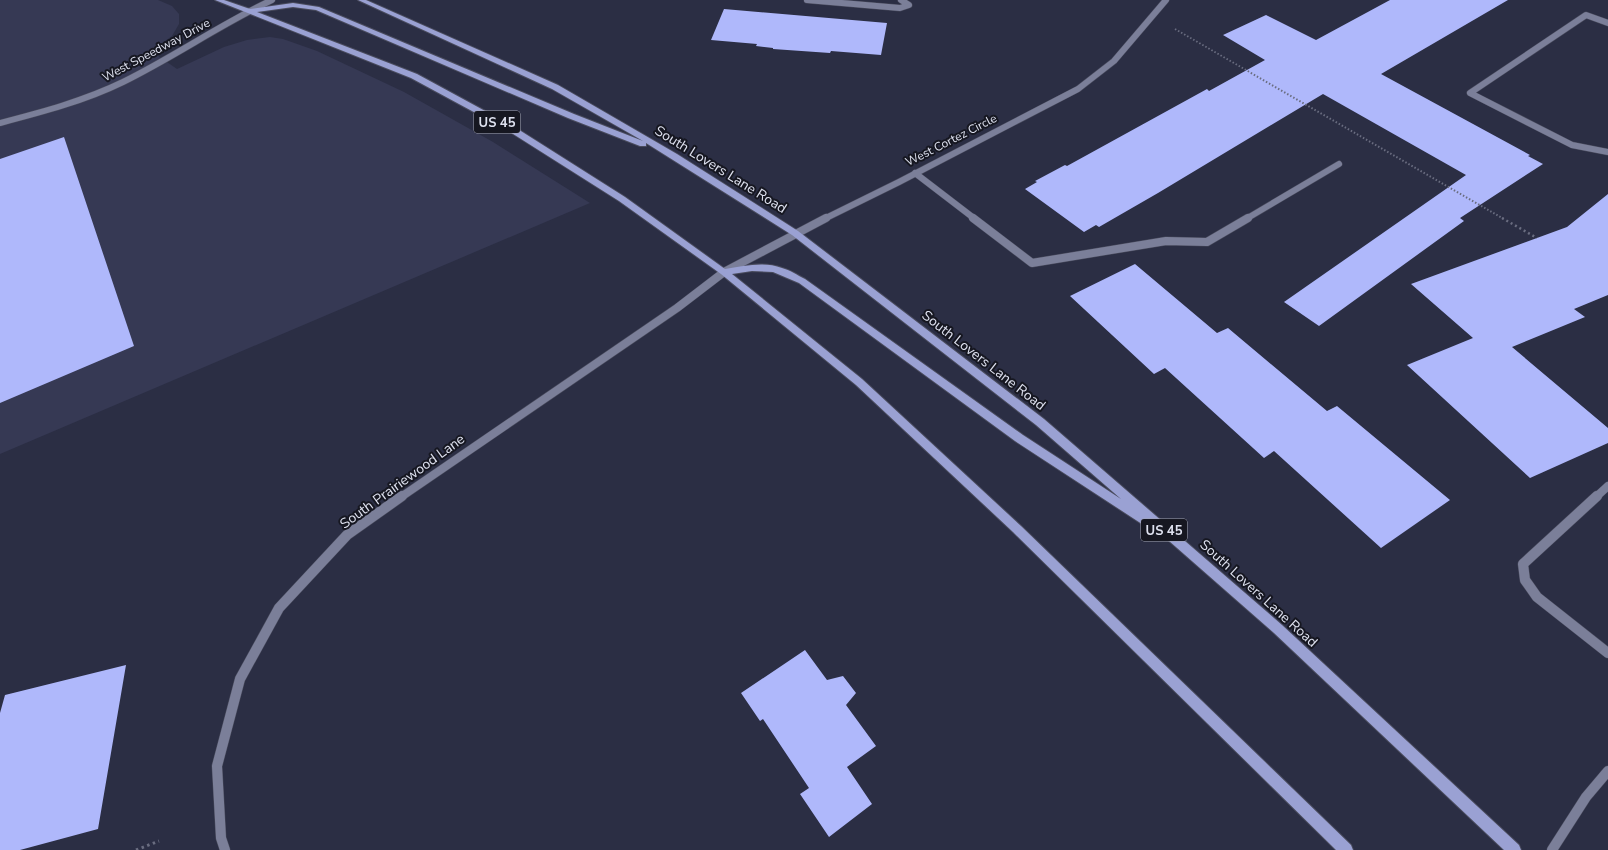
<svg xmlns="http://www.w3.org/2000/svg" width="1608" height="850" viewBox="0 0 1608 850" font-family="'Nunito Sans',sans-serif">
<rect width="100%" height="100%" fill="#2b2e44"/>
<path fill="#363954" d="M 0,0 L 158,0 L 172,6 L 179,14 L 179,24 L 172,36 L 151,51 L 177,69 L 224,47 L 247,40 L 270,37 L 283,39 L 317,51 L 404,92 L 493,142 L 590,203 L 0,454 Z"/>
<path fill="#afb8fb" d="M 1390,0 L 1508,0 L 1381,74 L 1530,155 L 1528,156 L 1543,164 L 1460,218 L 1464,221 L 1319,326 L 1284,302 L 1466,175 L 1323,94 L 1158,193 L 1099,227 L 1096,225 L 1084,232 L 1025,189 L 1037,182 L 1035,181 L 1065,165 L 1067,166 L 1207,89 L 1209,91 L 1265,60 L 1223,35 L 1266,15 L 1316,40 Z
M 724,9 L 887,23 L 881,55 L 831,51 L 830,53 L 773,49 L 773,48 L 756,46 L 757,44 L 711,40 Z
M 64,137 L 134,346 L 0,403 L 0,159 Z
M 1608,194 L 1608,295 L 1574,309 L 1585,317 L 1512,347 L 1608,428 L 1608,443 L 1530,478 L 1407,365 L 1473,338 L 1411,284 L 1567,227 Z
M 1135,264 L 1217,333 L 1228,328 L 1327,411 L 1337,406 L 1450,500 L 1381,548 L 1274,451 L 1264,458 L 1165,368 L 1154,374 L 1070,296 Z
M 805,650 L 827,680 L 843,676 L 856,693 L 846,705 L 876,746 L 847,767 L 872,804 L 829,837 L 800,794 L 809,788 L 763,719 L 760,721 L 741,693 Z
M 126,665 L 98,829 L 20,850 L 0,850 L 0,713 L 5,695 Z"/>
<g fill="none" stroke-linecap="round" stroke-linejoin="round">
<defs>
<path id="service-far2" d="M 807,0 L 900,8 L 909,5 L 901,0
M 1608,23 L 1586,15 L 1470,93 L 1572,145 L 1608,152
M 915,173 L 975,219
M 1246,219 L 1339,164"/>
<path id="service-far1" d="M 973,218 L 1032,263 L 1166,241 L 1207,242 L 1248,218
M 1596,497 L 1608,486"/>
<path id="service" d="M 1597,496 L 1523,564 L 1525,580 L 1537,597 L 1608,653"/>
<path id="minor-far2" d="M 0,123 C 42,112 84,101 123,82 C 174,57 221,24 272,0
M 824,219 L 899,182 L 1078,89 L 1114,61 L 1166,0"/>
<path id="minor-far1" d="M 401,497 L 677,308 L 724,272 L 826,218"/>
<path id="minor" d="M 225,850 L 221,838 L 217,766 L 240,679 L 279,608 L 347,535 L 402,496
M 1552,850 L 1586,797 L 1608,771"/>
<path id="primary" d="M 215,0 L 224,0 L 250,9 L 293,3 L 319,7 L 574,114 L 643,141 L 552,89 L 358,0 L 366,0 L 558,85 L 677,154 L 798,231 L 1044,419 L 1282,625 L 1519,845 L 1521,850 L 1504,850 L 1274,633 L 1152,526 L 1149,528 L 1145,526 L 1015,441 L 799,283 L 773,272 L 752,271 L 732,274 L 862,379 L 1021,526 L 1351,845 L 1353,850 L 1336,850 L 1013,532 L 856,385 L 721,274 L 619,201 L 507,130 L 411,78 ZM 293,7 L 316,10 L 568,118 L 640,146 L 646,146 L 646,143 L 792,235 L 1036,425 L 1121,499 L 1023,435 L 805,279 C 797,275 790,270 782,268 C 764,261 744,266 725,269 L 625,197 L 513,126 L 417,74 L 257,12 Z"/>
</defs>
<use href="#service-far2" stroke="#494b5d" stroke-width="7"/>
<use href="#service-far1" stroke="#494b5d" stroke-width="9"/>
<use href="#service" stroke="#494b5d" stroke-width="11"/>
<use href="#minor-far2" stroke="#494b5d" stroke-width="7"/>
<use href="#minor-far1" stroke="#494b5d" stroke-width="9"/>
<use href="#minor" stroke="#494b5d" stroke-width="11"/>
<use href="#primary" stroke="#494b5d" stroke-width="2"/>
<path stroke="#6a6d80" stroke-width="2" stroke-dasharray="1.5 2" stroke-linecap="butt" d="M 1175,29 L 1504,219"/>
<path stroke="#6a6d80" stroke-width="2.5" stroke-dasharray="2 3" stroke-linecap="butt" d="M 1502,218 L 1537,238"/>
<path stroke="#6a6d80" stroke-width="3" stroke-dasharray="2.5 3.5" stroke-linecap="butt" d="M 136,850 L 159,841"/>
<use href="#service-far2" stroke="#7b7f99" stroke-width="6"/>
<use href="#service-far1" stroke="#7b7f99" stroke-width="8"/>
<use href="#service" stroke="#7b7f99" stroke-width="10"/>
<use href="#minor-far2" stroke="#7b7f99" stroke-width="6"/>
<use href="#minor-far1" stroke="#7b7f99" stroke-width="8"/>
<use href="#minor" stroke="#7b7f99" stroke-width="10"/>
<use href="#primary" fill="#9aa1d3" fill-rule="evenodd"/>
</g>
<g text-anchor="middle" stroke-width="4" stroke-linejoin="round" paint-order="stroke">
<g font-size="12" fill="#dfe2f0" stroke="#161721">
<text transform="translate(156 50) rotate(-28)" y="4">West Speedway Drive</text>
<text transform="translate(951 140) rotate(-27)" y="4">West Cortez Circle</text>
</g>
<g fill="#161721" stroke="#a3a5b2" stroke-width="1">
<rect x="474" y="111" width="46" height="22" rx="3"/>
<rect x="1141" y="519" width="46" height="22" rx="3"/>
</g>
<g font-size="13" font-weight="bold" fill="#dfe2f0">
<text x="497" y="127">US 45</text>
<text x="1164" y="535">US 45</text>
</g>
<g font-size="14" fill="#dfe2f0" stroke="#161721">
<text transform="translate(721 169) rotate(32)" y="5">South Lovers Lane Road</text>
<text transform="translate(984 360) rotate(38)" y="5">South Lovers Lane Road</text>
<text transform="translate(402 481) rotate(-36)" y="5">South Prairiewood Lane</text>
<text transform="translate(1259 593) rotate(42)" y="5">South Lovers Lane Road</text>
</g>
</g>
</svg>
